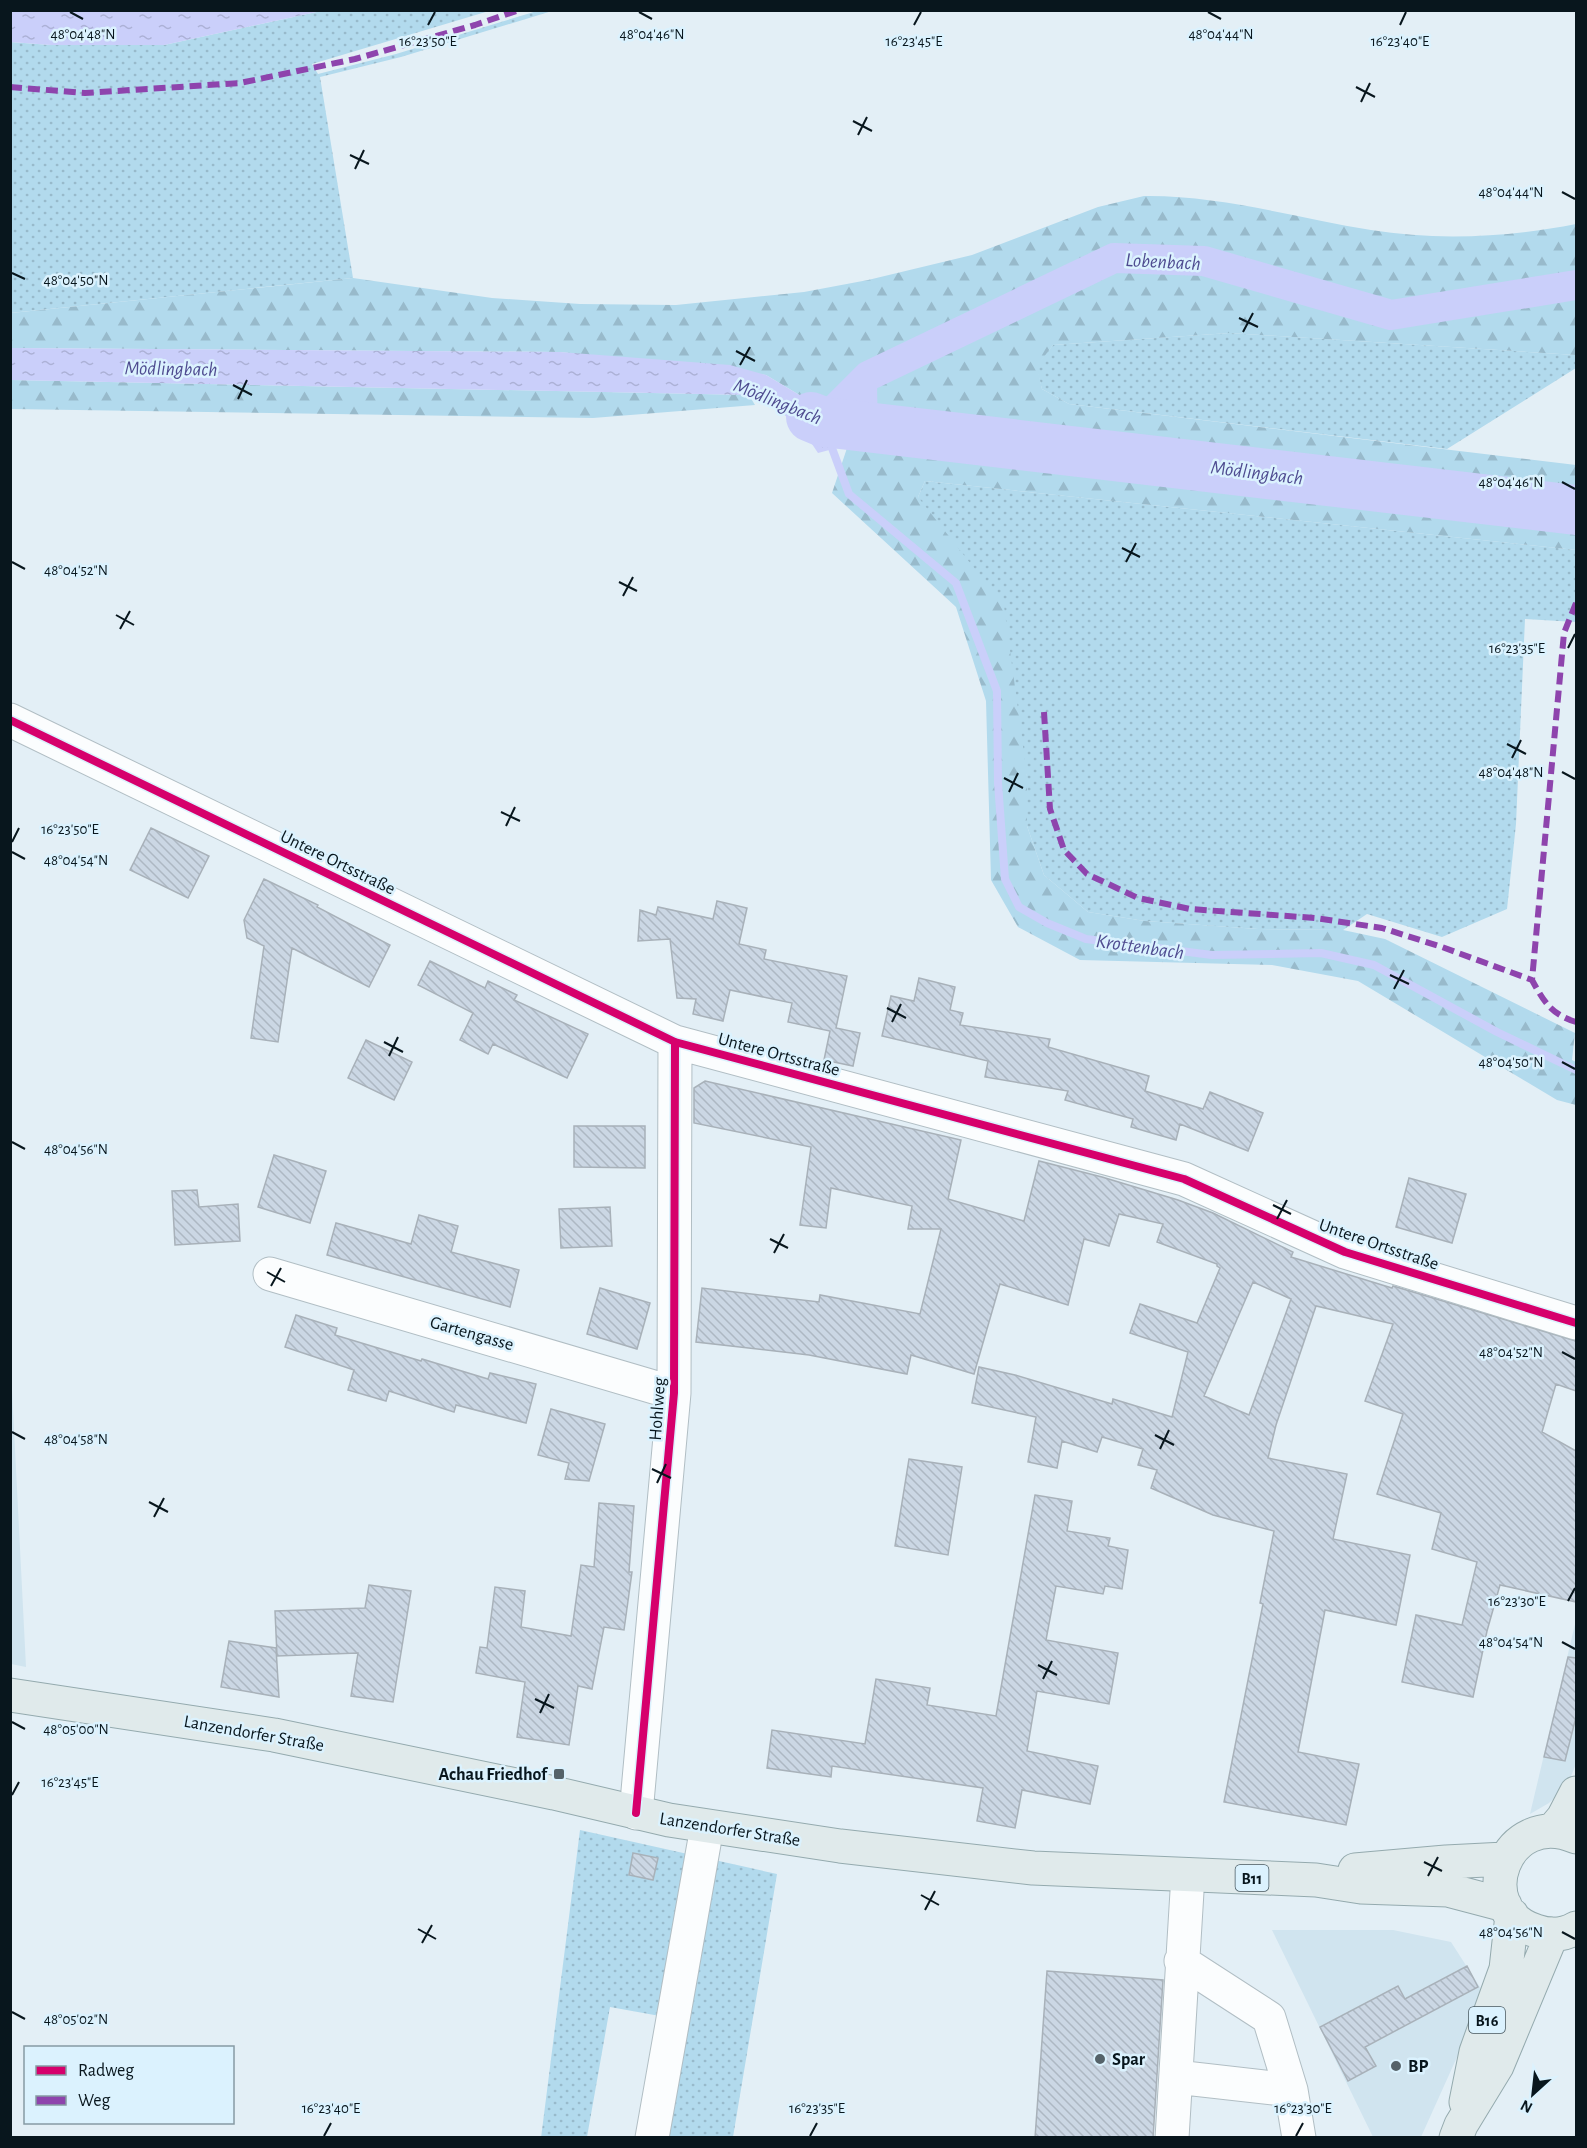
<svg xmlns="http://www.w3.org/2000/svg" width="1587" height="2148" viewBox="0 0 1587 2148" font-family="'Alegreya Sans',sans-serif">
<defs>
<pattern id="grass-dots" width="8" height="8" patternUnits="userSpaceOnUse" patternTransform="scale(1.5)"><rect width="8" height="8" fill="#b2daed"/><path d="M2 2h.1M6 6h.1" fill="none" stroke="#98bacb" stroke-width="1.8" stroke-linecap="round"/></pattern>
<pattern id="forest-firs" width="22" height="20" patternUnits="userSpaceOnUse" patternTransform="scale(1.5)"><rect width="22" height="20" fill="#b2daed"/><path d="M5 1l3.5 6h-7zM16 11l3.5 6h-7z" fill="#98bacb"/></pattern>
<pattern id="water-ripples" width="26" height="14" patternUnits="userSpaceOnUse" patternTransform="scale(1.5)"><rect width="26" height="14" fill="#cacffa"/><path d="M2 4q2-2 4 0t4 0M15 11q2-2 4 0t4 0" fill="none" stroke="#acb1d6"/></pattern>
<pattern id="building-back-hatch" width="6" height="6" patternUnits="userSpaceOnUse" patternTransform="scale(1.5)"><rect width="6" height="6" fill="#cbd7e4"/><path d="M-1 5l2 2M0 0l6 6M5-1l2 2" fill="none" stroke="#adb8c3"/></pattern>
</defs>
<rect width="100%" height="100%" fill="#e3eff6"/>
<path fill="#d0e4ef" d="M 10,1370 L 11,1370 L 26,1667 L 11,1664 Z
M 1576,1620 L 1576,1764 L 1567,1786 L 1549,1803 L 1530,1814 Z
M 1272,1930 L 1393,1930 L 1451,1942 L 1485,1995 L 1421,2137 L 1373,2137 Z"/>
<path fill="url(#grass-dots)" d="M 321,11 L 489,11 L 312,64 L 318,74 L 396,54 L 537,11 L 552,11 L 401,57 L 320,77 L 353,278 L 10,313 L 10,42 L 51,45 L 164,45 Z
M 1230,333 L 1576,355 L 1576,368 L 1447,449 L 1069,404 L 1042,389 L 1036,366 L 1053,345 Z
M 925,481 L 1576,550 L 1576,622 L 1525,619 L 1516,824 L 1507,909 L 1442,937 L 1367,914 L 1343,930 L 1258,929 L 1145,921 L 1088,912 L 1044,875 L 1027,826 L 1027,776 L 918,497 Z
M 580,1830 L 777,1874 L 733,2137 L 662,2137 L 682,2020 L 610,2007 L 587,2137 L 541,2138 Z"/>
<path fill="url(#forest-firs)" d="M 1144,196 C 1221,195 1296,218 1371,230 C 1438,241 1510,237 1576,224 L 1576,355 L 1230,333 L 1053,345 L 1037,366 L 1042,389 L 1069,404 L 1576,465 L 1576,550 L 925,481 L 918,497 L 1004,606 L 1027,776 L 1027,826 L 1044,875 L 1088,912 L 1145,921 L 1258,929 L 1343,930 L 1385,939 L 1575,1033 L 1572,1060 L 1576,1062 L 1576,1105 L 1557,1100 L 1358,981 L 1272,965 L 1080,960 L 1018,927 L 991,880 L 986,701 L 956,607 L 832,493 L 848,445 L 878,437 L 855,381 L 836,399 L 801,396 L 766,375 L 560,352 L 11,348 L 11,313 L 353,278 L 492,298 L 580,304 L 676,305 L 804,292 L 868,280 L 972,255 L 1098,207 Z
M 11,380 L 749,395 L 755,405 L 593,418 L 11,409 Z"/>
<path fill="url(#water-ripples)" d="M 10,11 L 11,10 L 321,11 L 164,45 L 51,45 L 11,42 Z
M 11,348 L 560,352 L 730,365 L 766,375 L 801,396 L 836,399 L 855,381 L 877,385 L 878,437 L 818,453 L 800,426 L 780,412 L 749,395 L 11,380 Z"/>
<g fill="none" stroke-linecap="round" stroke-linejoin="round">
<path stroke="#cacffa" stroke-width="8" d="M 829,440 L 849,494 L 956,583 L 997,691 L 998,783 L 1005,879 L 1019,907 L 1047,923 L 1086,939 L 1212,955 L 1321,953 L 1374,965 L 1497,1032 L 1576,1070"/>
<path stroke="#cacffa" stroke-width="30" d="M 833,411 L 868,376 L 1114,258 L 1204,261 L 1391,315 L 1576,285"/>
<path stroke="#cacffa" stroke-width="50" d="M 811,417 L 823,422 L 1576,510"/>
</g>
<path fill="url(#building-back-hatch)" stroke="#a8b1b9" stroke-width="1.5" fill-rule="evenodd" d="M 151,828 L 209,856 L 188,898 L 130,870 Z
M 264,879 L 318,905 L 317,907 L 390,945 L 369,987 L 292,948 L 278,1042 L 251,1038 L 264,946 L 247,938 L 244,920 Z
M 717,901 L 747,908 L 739,944 L 766,950 L 764,959 L 847,976 L 836,1028 L 860,1033 L 853,1066 L 824,1060 L 830,1031 L 788,1022 L 792,1003 L 730,990 L 723,1021 L 693,1014 L 696,999 L 677,998 L 670,939 L 638,941 L 640,910 L 656,915 L 658,907 L 713,919 Z
M 430,961 L 485,988 L 488,981 L 517,995 L 514,1000 L 588,1034 L 567,1078 L 493,1044 L 488,1054 L 460,1040 L 473,1013 L 418,985 Z
M 919,978 L 955,987 L 950,1010 L 963,1013 L 960,1025 L 1050,1039 L 1048,1047 L 1149,1076 L 1145,1091 L 1203,1109 L 1210,1092 L 1263,1113 L 1248,1151 L 1180,1124 L 1176,1140 L 1131,1127 L 1133,1119 L 1065,1100 L 1068,1091 L 985,1077 L 988,1061 L 882,1036 L 891,996 L 914,1001 Z
M 366,1040 L 412,1062 L 394,1100 L 348,1078 Z
M 705,1081 L 961,1140 L 948,1199 L 1024,1221 L 1039,1161 L 1102,1177 L 1178,1200 L 1213,1213 L 1293,1252 L 1291,1257 L 1392,1288 L 1393,1286 L 1576,1341 L 1576,1391 L 1556,1384 L 1542,1432 L 1576,1451 L 1576,1602 L 1500,1585 L 1487,1631 L 1473,1697 L 1402,1682 L 1416,1615 L 1462,1625 L 1477,1562 L 1432,1549 L 1441,1513 L 1377,1494 L 1403,1414 L 1365,1401 L 1393,1324 L 1316,1306 L 1276,1425 L 1268,1458 L 1347,1474 L 1333,1539 L 1410,1555 L 1396,1625 L 1325,1610 L 1298,1752 L 1359,1764 L 1346,1825 L 1224,1802 L 1263,1604 L 1260,1603 L 1274,1531 L 1213,1515 L 1151,1488 L 1157,1470 L 1138,1465 L 1143,1449 L 1102,1437 L 1097,1452 L 1062,1441 L 1057,1468 L 1028,1462 L 1036,1417 L 972,1403 L 979,1367 L 1015,1375 L 1112,1404 L 1113,1399 L 1172,1417 L 1188,1352 L 1130,1333 L 1140,1304 L 1197,1323 L 1220,1268 L 1217,1266 L 1217,1264 L 1157,1242 L 1163,1224 L 1119,1214 L 1109,1246 L 1084,1239 L 1068,1305 L 1000,1284 L 974,1374 L 911,1355 L 907,1374 L 809,1355 L 696,1342 L 702,1288 L 819,1302 L 820,1295 L 920,1314 L 941,1229 L 908,1229 L 912,1206 L 831,1188 L 826,1228 L 800,1225 L 811,1147 L 694,1123 L 694,1088 ZM 1253,1282 L 1291,1299 L 1249,1415 L 1204,1396 Z
M 574,1126 L 645,1126 L 645,1168 L 574,1167 Z
M 274,1155 L 326,1171 L 310,1223 L 258,1207 Z
M 1409,1178 L 1466,1194 L 1452,1243 L 1396,1227 Z
M 197,1190 L 199,1207 L 238,1204 L 240,1241 L 175,1245 L 172,1191 Z
M 610,1207 L 612,1246 L 561,1248 L 559,1209 Z
M 419,1215 L 458,1226 L 451,1252 L 519,1270 L 510,1307 L 327,1255 L 336,1223 L 411,1244 Z
M 600,1288 L 650,1303 L 637,1349 L 587,1334 Z
M 296,1315 L 337,1328 L 335,1335 L 421,1361 L 422,1359 L 488,1379 L 490,1373 L 536,1384 L 526,1423 L 456,1405 L 454,1412 L 389,1391 L 386,1401 L 348,1390 L 354,1370 L 285,1347 Z
M 551,1409 L 605,1424 L 589,1481 L 565,1479 L 569,1463 L 538,1455 Z
M 909,1459 L 962,1467 L 948,1555 L 895,1546 Z
M 1035,1495 L 1072,1501 L 1067,1531 L 1110,1538 L 1108,1546 L 1128,1550 L 1122,1589 L 1105,1586 L 1103,1594 L 1056,1586 L 1046,1640 L 1118,1653 L 1109,1704 L 1037,1691 L 1027,1751 L 1098,1766 L 1090,1804 L 1022,1790 L 1015,1828 L 977,1821 L 983,1788 L 832,1766 L 831,1777 L 767,1768 L 772,1730 L 865,1744 L 876,1679 L 930,1688 L 927,1705 L 996,1716 Z
M 599,1503 L 634,1506 L 629,1572 L 632,1572 L 624,1630 L 604,1627 L 592,1689 L 578,1686 L 569,1745 L 517,1737 L 525,1682 L 476,1673 L 480,1647 L 487,1648 L 495,1587 L 525,1591 L 521,1627 L 571,1636 L 581,1565 L 594,1567 Z
M 369,1585 L 411,1591 L 393,1702 L 351,1696 L 358,1653 L 277,1656 L 275,1611 L 365,1608 Z
M 229,1641 L 276,1648 L 279,1697 L 221,1687 Z
M 1568,1657 L 1576,1658 L 1576,1717 L 1565,1761 L 1544,1757 Z
M 633,1853 L 658,1858 L 653,1880 L 629,1875 Z
M 1467,1966 L 1478,1987 L 1365,2047 L 1376,2066 L 1348,2081 L 1320,2027 L 1398,1986 L 1405,1999 Z
M 1047,1971 L 1163,1980 L 1153,2138 L 1035,2138 Z"/>
<g fill="none" stroke-linecap="round" stroke-linejoin="round">
<defs>
<path id="minor" d="M 10,720 L 675,1042 L 1184,1179 L 1345,1252 L 1576,1323
M 270,1274 L 674,1393
M 636,1813 L 674,1393 L 675,1042
M 1181,1961 L 1269,2018 L 1291,2090 L 1299,2138
M 1176,2077 L 1291,2090
M 652,2138 L 707,1827
M 1172,2138 L 1188,1875"/>
<path id="major" d="M 10,1695 L 274,1735 L 554,1793 L 669,1820 L 840,1846 L 1033,1868 L 1316,1880 L 1361,1887 L 1448,1890 L 1505,1905
M 1552,1831 L 1563,1818 L 1576,1793
M 1576,1837 C 1505,1806 1468,1910 1536,1931 C 1550,1936 1564,1935 1576,1928
M 1355,1870 L 1446,1862 L 1505,1859
M 1466,2102 L 1476,2052 L 1506,1969 L 1512,1915
M 1456,2138 L 1461,2125 L 1497,2066 L 1552,1934"/>
</defs>
<use href="#minor" stroke="#b1bec4" stroke-width="35"/>
<use href="#major" stroke="#94aaae" stroke-width="35"/>
<use href="#minor" stroke="#fbfdfe" stroke-width="33"/>
<use href="#major" stroke="#e0eaeb" stroke-width="33"/>
<path stroke="#8e44ad" stroke-width="6" stroke-dasharray="12 6" stroke-linecap="butt" d="M 10,87 L 85,93 L 240,83 L 355,59 L 475,25 L 519,10
M 1576,603 L 1564,633 L 1532,980 C 1544,1002 1551,1014 1576,1022
M 1044,712 L 1050,809 L 1064,850 L 1087,874 L 1138,898 L 1190,909 L 1315,918 L 1382,928 L 1442,947 L 1532,980"/>
<defs>
<path id="cycleway" d="M 10,720 L 675,1042 L 1184,1179 L 1345,1252 L 1576,1323
M 636,1813 L 674,1393 L 675,1042"/>
</defs>
<use href="#cycleway" stroke="#dbf2fe" stroke-width="11"/>
<use href="#cycleway" stroke="#d6006c" stroke-width="8"/>
</g>
<path fill="none" stroke="#08161d" stroke-width="2" d="M 70,12 L 83,19M 639,12 L 652,19M 1208,12 L 1221,19M 428,25 L 435,12M 914,25 L 921,12M 1400,25 L 1406,12M 1356,87 L 1375,97M 1361,102 L 1370,83M 853,121 L 872,131M 858,135 L 867,117M 350,155 L 369,164M 355,169 L 364,150M 1562,192 L 1575,199M 12,273 L 25,279M 1239,318 L 1258,327M 1243,332 L 1253,313M 736,351 L 755,361M 740,365 L 750,347M 233,385 L 252,395M 238,399 L 247,380M 1562,482 L 1575,489M 1122,548 L 1140,557M 12,562 L 25,569M 1126,562 L 1136,543M 619,582 L 637,591M 623,596 L 633,577M 116,615 L 134,625M 120,629 L 130,611M 1568,648 L 1575,634M 1507,744 L 1526,754M 1512,758 L 1521,740M 1562,772 L 1575,779M 1004,778 L 1023,788M 1009,792 L 1018,773M 501,812 L 520,821M 506,826 L 515,807M 12,842 L 19,828M 12,852 L 25,859M 1390,975 L 1409,984M 1394,989 L 1404,970M 887,1008 L 906,1018M 892,1022 L 901,1004M 384,1042 L 403,1052M 389,1056 L 398,1037M 1562,1062 L 1575,1069M 12,1142 L 25,1149M 1273,1205 L 1291,1214M 1277,1219 L 1287,1200M 770,1239 L 788,1248M 774,1253 L 784,1234M 267,1272 L 285,1282M 271,1286 L 281,1268M 1562,1352 L 1575,1359M 12,1432 L 25,1439M 1155,1435 L 1174,1445M 1160,1449 L 1169,1430M 652,1469 L 671,1478M 657,1483 L 666,1464M 149,1502 L 168,1512M 154,1517 L 164,1498M 1568,1601 L 1575,1588M 1562,1642 L 1575,1649M 1038,1665 L 1057,1675M 1043,1679 L 1052,1661M 535,1699 L 554,1708M 540,1713 L 549,1694M 12,1722 L 25,1729M 12,1795 L 19,1782M 1424,1862 L 1442,1871M 1428,1876 L 1438,1857M 921,1895 L 939,1905M 925,1910 L 935,1891M 418,1929 L 436,1939M 1562,1932 L 1575,1939M 422,1943 L 432,1925M 12,2012 L 25,2019M 324,2136 L 331,2123M 810,2136 L 817,2123M 1296,2136 L 1303,2123"/>
<g fill="#556269" stroke="#dbf2fe" stroke-width="2">
<rect x="553" y="1768" width="12" height="12" rx="3"/>
<circle cx="1100" cy="2059" r="6"/>
<circle cx="1396" cy="2066" r="6"/>
</g>
<g text-anchor="middle" stroke-width="5" stroke-linejoin="round" paint-order="stroke">
<g fill="#dbf2fe" stroke="#475860" stroke-width="1.5">
<rect x="1235.5" y="1865" width="33" height="26" rx="4.5"/>
<rect x="1469" y="2007" width="36" height="26" rx="4.5"/>
</g>
<g font-size="16" font-weight="bold" fill="#08161d">
<text x="1252" y="1884">B11</text>
<text x="1487" y="2026">B16</text>
</g>
<g font-size="18" fill="#08161d" stroke="#dbf2fe">
<text transform="translate(338 862) rotate(26)" y="6">Untere Ortsstraße</text>
<text transform="translate(779 1054) rotate(15)" y="6">Untere Ortsstraße</text>
<text transform="translate(1379 1244) rotate(19)" y="6">Untere Ortsstraße</text>
<text transform="translate(472 1333) rotate(16)" y="6">Gartengasse</text>
<text transform="translate(657 1409) rotate(-86)" y="6">Hohlweg</text>
<text transform="translate(254 1733) rotate(10)" y="6">Lanzendorfer Straße</text>
<text transform="translate(730 1829) rotate(9)" y="6">Lanzendorfer Straße</text>
</g>
<g font-size="18" font-weight="bold" fill="#08161d" stroke="#dbf2fe" text-anchor="start">
<text x="547" y="1780" text-anchor="end">Achau Friedhof</text>
<text x="1112" y="2065">Spar</text>
<text x="1408" y="2072">BP</text>
</g>
<g font-size="20" font-style="italic" fill="#4e4b90" stroke="#dbf2fe">
<text transform="translate(1163 261) rotate(3)" y="7">Lobenbach</text>
<text transform="translate(171 368) rotate(1)" y="7">Mödlingbach</text>
<text transform="translate(778 401) rotate(22)" y="7">Mödlingbach</text>
<text transform="translate(1257 472) rotate(7)" y="7">Mödlingbach</text>
<text transform="translate(1140 946) rotate(8)" y="7">Krottenbach</text>
</g>
</g>
<g font-size="15" text-anchor="middle" fill="#08161d" stroke="#dbf2fe" stroke-width="5" stroke-linejoin="round" paint-order="stroke">
<text x="83" y="39">48°04'48"N</text>
<text x="652" y="39">48°04'46"N</text>
<text x="1221" y="39">48°04'44"N</text>
<text x="428" y="46">16°23'50"E</text>
<text x="914" y="46">16°23'45"E</text>
<text x="1400" y="46">16°23'40"E</text>
<text x="1511" y="197">48°04'44"N</text>
<text x="76" y="285">48°04'50"N</text>
<text x="1511" y="487">48°04'46"N</text>
<text x="76" y="575">48°04'52"N</text>
<text x="1517" y="653">16°23'35"E</text>
<text x="1511" y="777">48°04'48"N</text>
<text x="70" y="834">16°23'50"E</text>
<text x="76" y="865">48°04'54"N</text>
<text x="1511" y="1067">48°04'50"N</text>
<text x="76" y="1154">48°04'56"N</text>
<text x="1511" y="1357">48°04'52"N</text>
<text x="76" y="1444">48°04'58"N</text>
<text x="1517" y="1606">16°23'30"E</text>
<text x="1511" y="1647">48°04'54"N</text>
<text x="76" y="1734">48°05'00"N</text>
<text x="70" y="1787">16°23'45"E</text>
<text x="1511" y="1937">48°04'56"N</text>
<text x="76" y="2024">48°05'02"N</text>
<text x="331" y="2113">16°23'40"E</text>
<text x="817" y="2113">16°23'35"E</text>
<text x="1303" y="2113">16°23'30"E</text>
</g>
<rect width="1587" height="2148" fill="none" stroke="#08161d" stroke-width="24"/>
<rect x="24" y="2046" width="210" height="78" fill="#dbf2fe" stroke="#879aa4" stroke-width="1.5"/>
<rect x="36" y="2066" width="30" height="9" fill="#d6006c" stroke="#879aa4" stroke-width="1.5"/>
<text x="78" y="2076" font-size="18" fill="#08161d">Radweg</text>
<rect x="36" y="2096" width="30" height="9" fill="#8e44ad" stroke="#879aa4" stroke-width="1.5"/>
<text x="78" y="2106" font-size="18" fill="#08161d">Weg</text>
<g transform="translate(1533 2094) rotate(207)" stroke="#dbf2fe" stroke-width="4.5" paint-order="stroke">
<path d="M0-4.5L10 22L0 15L-10 22Z" fill="#08161d"/>
<text y="-9" font-size="16" font-weight="bold" text-anchor="middle" fill="#08161d">N</text>
</g>
</svg>
